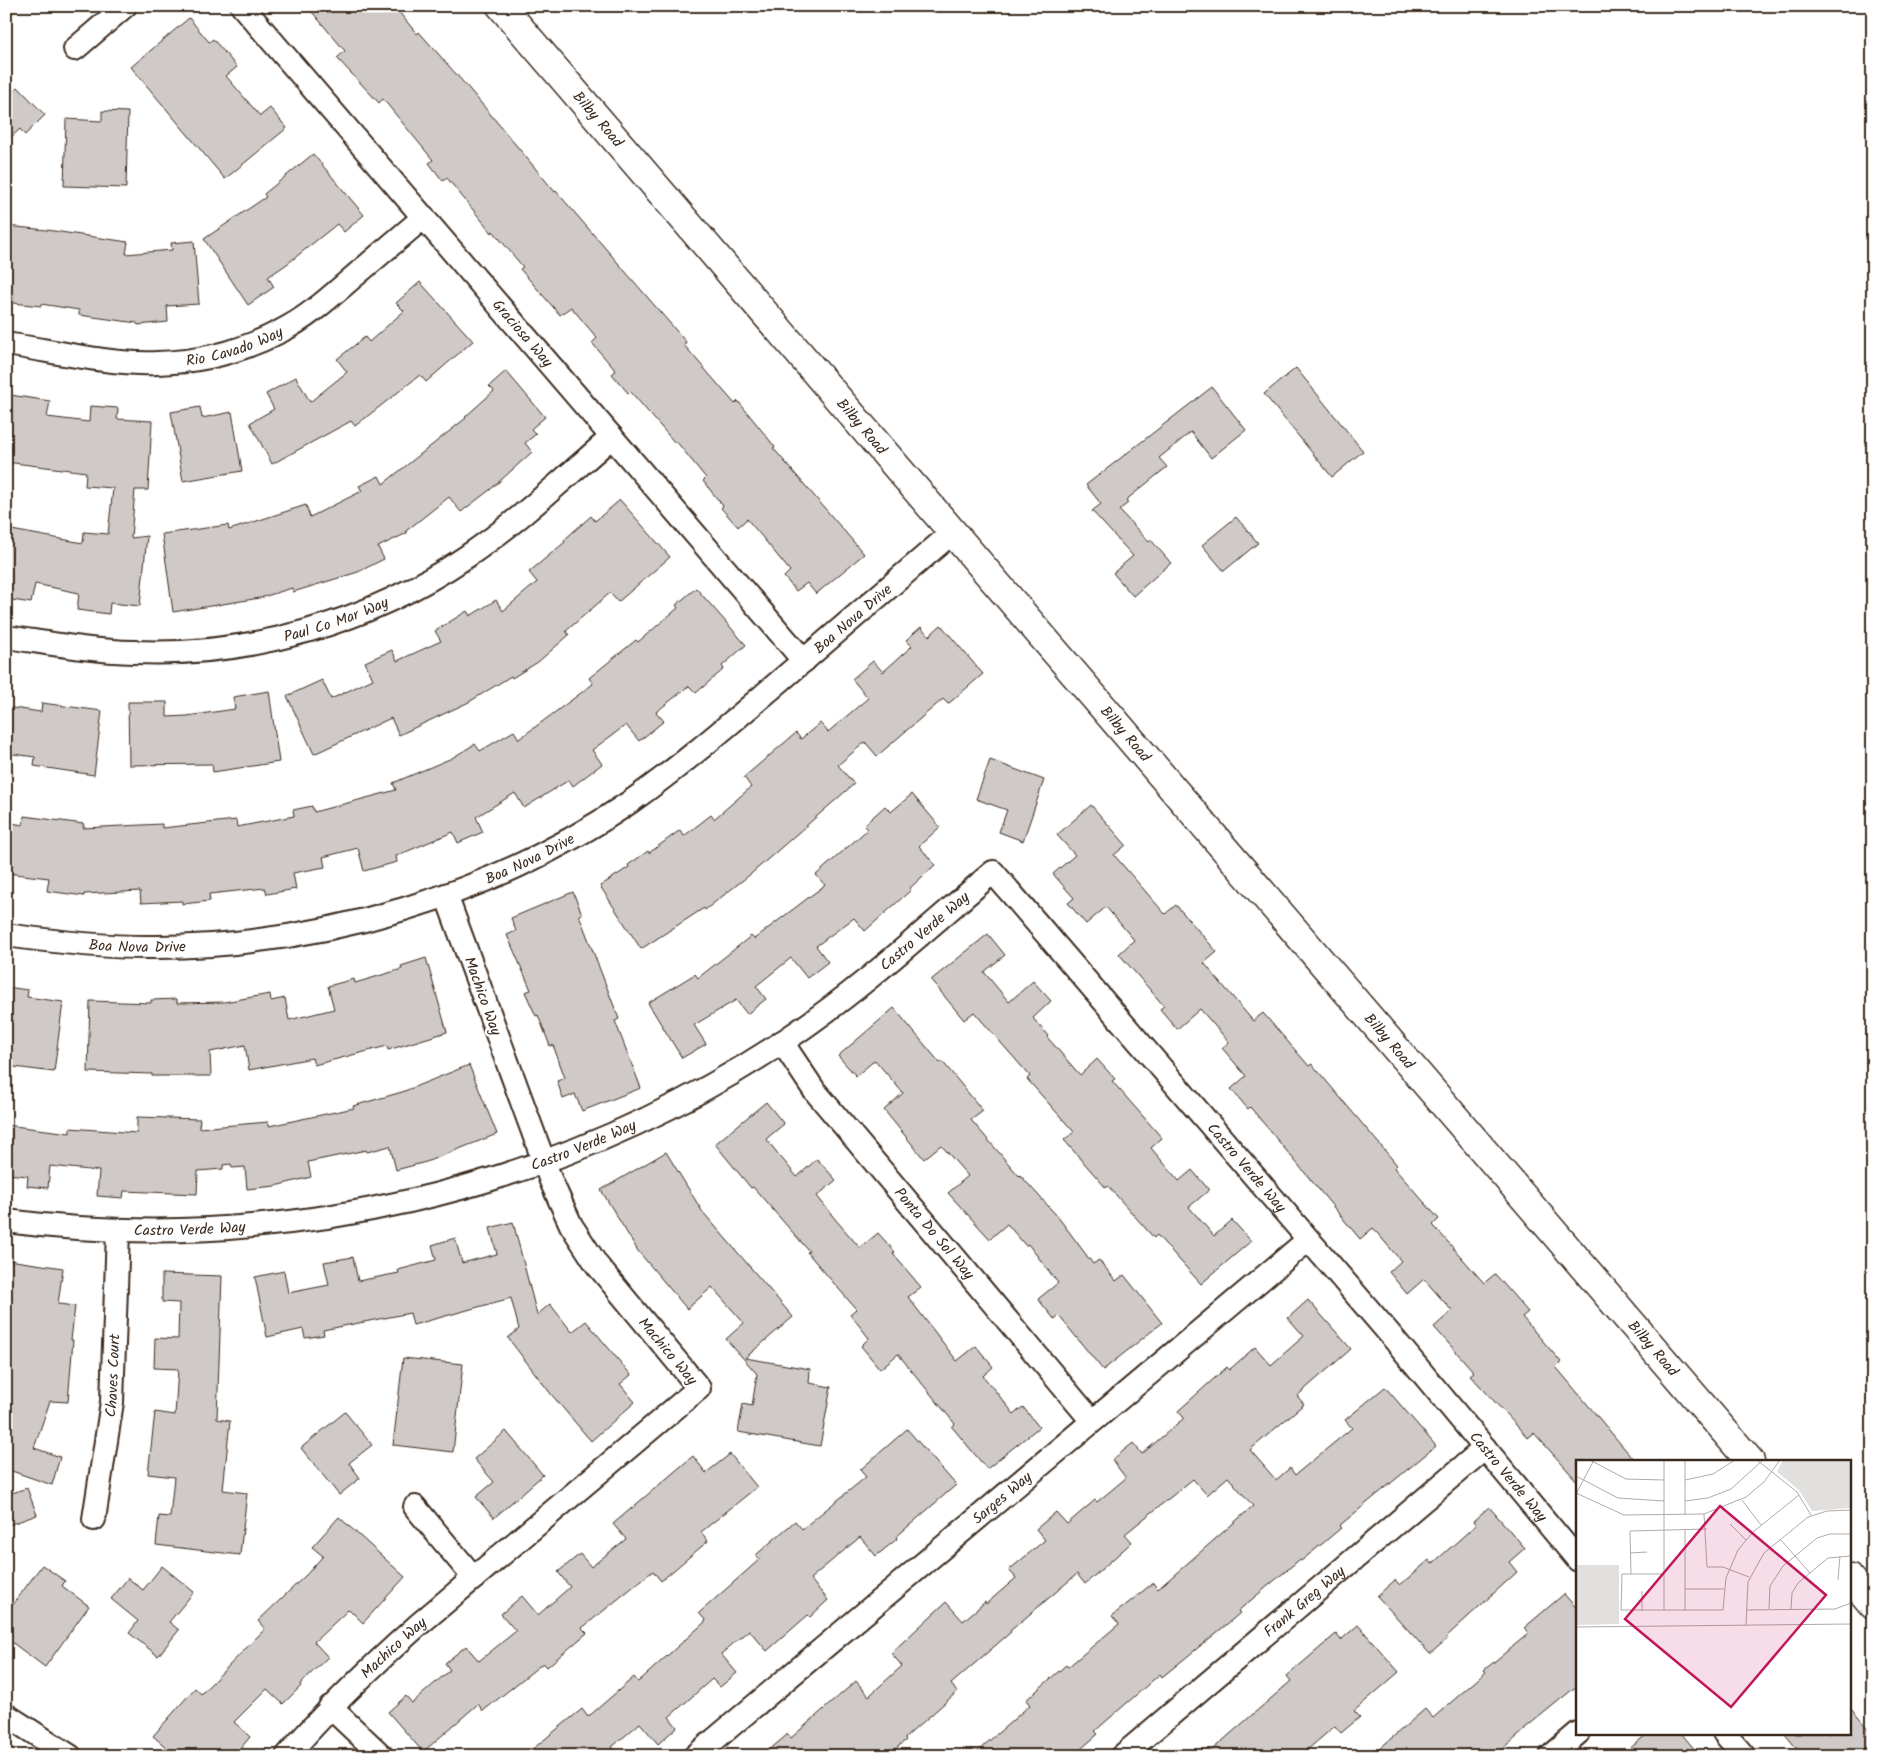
<svg xmlns="http://www.w3.org/2000/svg" width="1879" height="1762" viewBox="0 0 1879 1762" font-family="Kalam,sans-serif">
<rect width="100%" height="100%" fill="#fff"/>
<filter id="ink" filterUnits="userSpaceOnUse"><feTurbulence type="fractalNoise" baseFrequency=".02" numOctaves="2"/><feDisplacementMap in="SourceGraphic" scale="10" xChannelSelector="R" yChannelSelector="G"/><feConvolveMatrix kernelMatrix="1 2 1 2 8 2 1 2 1" color-interpolation-filters="sRGB"/></filter>
<g filter="url(#ink)">
<path fill="#cfcac7" stroke="#3b2a1e" d="M 307,6 L 394,6 L 417,34 L 419,32 L 471,91 L 555,192 L 556,191 L 686,342 L 684,345 L 735,404 L 738,401 L 775,447 L 773,448 L 864,554 L 816,594 L 807,583 L 796,591 L 784,577 L 790,571 L 763,538 L 747,519 L 738,527 L 721,508 L 723,506 L 703,481 L 706,478 L 676,441 L 675,443 L 630,391 L 628,393 L 612,374 L 616,371 L 592,343 L 597,338 L 571,307 L 560,315 L 520,269 L 523,267 L 493,231 L 492,233 L 447,178 L 443,181 L 429,163 L 433,160 L 383,99 L 379,103 L 337,58 L 345,51 Z
M 189,18 L 209,42 L 213,39 L 237,67 L 226,76 L 260,116 L 270,108 L 287,128 L 225,179 L 131,67 Z
M 18,87 L 45,115 L 25,135 L 20,129 L 6,142 L 6,98 Z
M 102,111 L 128,112 L 126,188 L 64,186 L 66,119 L 102,121 Z
M 313,154 L 364,215 L 344,232 L 337,224 L 287,264 L 268,277 L 274,287 L 248,305 L 204,239 L 266,197 L 264,194 Z
M 6,226 L 47,230 L 128,242 L 126,254 L 172,250 L 171,243 L 194,241 L 199,304 L 167,306 L 168,322 L 138,325 L 137,323 L 79,315 L 79,310 L 41,304 L 41,306 L 13,303 L 13,295 L 6,294 Z
M 420,282 L 473,341 L 426,382 L 420,375 L 355,426 L 351,421 L 272,464 L 250,423 L 274,409 L 266,394 L 296,377 L 310,402 L 347,372 L 337,359 L 365,337 L 369,342 L 404,311 L 396,303 Z
M 1296,368 L 1363,451 L 1332,477 L 1264,394 Z
M 506,371 L 545,417 L 531,429 L 536,434 L 525,443 L 532,452 L 491,489 L 461,512 L 449,497 L 406,531 L 407,533 L 378,547 L 384,559 L 358,572 L 293,592 L 292,588 L 260,598 L 173,612 L 162,534 L 228,525 L 229,530 L 306,505 L 310,517 L 362,491 L 359,486 L 379,476 L 383,484 L 466,418 L 465,417 L 494,391 L 489,386 Z
M 1212,387 L 1246,430 L 1211,458 L 1191,432 L 1159,458 L 1167,467 L 1126,500 L 1128,503 L 1119,510 L 1149,542 L 1151,540 L 1171,563 L 1133,596 L 1113,573 L 1133,556 L 1092,511 L 1101,504 L 1086,485 Z
M 10,395 L 50,401 L 47,417 L 89,422 L 90,406 L 118,408 L 117,419 L 152,421 L 148,490 L 135,490 L 131,538 L 147,536 L 140,606 L 110,603 L 109,614 L 77,610 L 79,593 L 35,584 L 31,603 L 6,599 L 6,529 L 83,543 L 84,532 L 108,534 L 113,488 L 85,486 L 86,472 L 6,462 L 6,428 Z
M 200,407 L 202,418 L 232,412 L 242,471 L 183,481 L 171,412 Z
M 620,500 L 670,557 L 618,602 L 610,593 L 566,631 L 569,635 L 538,662 L 512,678 L 511,676 L 469,702 L 399,735 L 391,718 L 314,754 L 287,696 L 322,680 L 331,699 L 373,679 L 365,662 L 392,650 L 397,661 L 441,641 L 435,631 L 467,611 L 470,616 L 496,600 L 503,611 L 537,582 L 529,572 L 565,542 L 564,540 L 591,516 L 595,521 Z
M 1236,517 L 1258,543 L 1224,571 L 1202,545 Z
M 696,588 L 746,645 L 722,666 L 724,669 L 696,693 L 689,686 L 656,712 L 664,721 L 639,741 L 626,725 L 592,750 L 602,764 L 573,786 L 569,780 L 524,808 L 515,793 L 476,817 L 483,832 L 458,843 L 453,832 L 396,856 L 397,862 L 364,871 L 358,848 L 323,857 L 325,867 L 293,873 L 296,889 L 267,894 L 265,888 L 209,894 L 210,901 L 182,904 L 182,901 L 141,903 L 140,891 L 84,894 L 84,896 L 47,891 L 49,878 L 6,873 L 6,822 L 23,825 L 24,816 L 84,824 L 83,828 L 162,824 L 162,828 L 236,820 L 237,827 L 294,816 L 293,810 L 312,806 L 314,812 L 396,790 L 393,783 L 452,758 L 475,744 L 480,751 L 514,731 L 519,739 L 593,684 L 589,678 L 636,640 L 638,642 L 678,608 L 676,605 Z
M 941,625 L 983,674 L 948,704 L 943,699 L 877,756 L 865,742 L 838,765 L 854,784 L 752,873 L 705,910 L 704,908 L 641,949 L 600,886 L 629,867 L 628,865 L 648,851 L 649,853 L 680,830 L 684,836 L 711,815 L 714,819 L 751,787 L 744,777 L 796,733 L 801,739 L 820,723 L 828,732 L 868,698 L 852,679 L 873,661 L 883,672 L 912,646 L 906,640 L 921,627 L 929,636 Z
M 269,691 L 279,762 L 213,772 L 212,764 L 129,765 L 128,702 L 167,702 L 167,717 L 187,716 L 235,709 L 233,697 Z
M 42,703 L 102,711 L 94,775 L 34,766 L 35,757 L 6,753 L 6,707 L 41,712 Z
M 990,760 L 1044,780 L 1023,841 L 999,832 L 1007,810 L 976,799 Z
M 912,794 L 940,827 L 919,846 L 935,865 L 910,888 L 911,890 L 865,931 L 854,918 L 816,946 L 828,962 L 807,978 L 791,958 L 756,986 L 766,999 L 747,1014 L 736,1000 L 694,1025 L 706,1044 L 682,1058 L 648,1003 L 695,974 L 698,978 L 751,936 L 754,939 L 825,885 L 816,875 L 868,829 L 864,825 L 885,806 L 891,812 Z
M 1091,805 L 1126,845 L 1114,855 L 1165,914 L 1176,905 L 1217,952 L 1204,963 L 1253,1021 L 1263,1013 L 1309,1066 L 1312,1064 L 1397,1165 L 1394,1168 L 1439,1219 L 1433,1225 L 1484,1283 L 1495,1274 L 1528,1312 L 1522,1317 L 1561,1362 L 1556,1367 L 1635,1461 L 1578,1461 L 1578,1482 L 1534,1433 L 1528,1438 L 1470,1375 L 1474,1372 L 1434,1327 L 1452,1311 L 1424,1279 L 1407,1294 L 1389,1272 L 1401,1261 L 1373,1228 L 1360,1239 L 1250,1107 L 1248,1109 L 1231,1089 L 1246,1076 L 1222,1048 L 1229,1042 L 1200,1009 L 1177,1029 L 1160,1009 L 1164,1006 L 1119,954 L 1134,940 L 1106,907 L 1086,924 L 1068,903 L 1074,898 L 1053,874 L 1075,855 L 1057,835 Z
M 573,892 L 582,914 L 579,915 L 619,1019 L 615,1021 L 641,1088 L 582,1111 L 575,1094 L 563,1099 L 557,1081 L 565,1078 L 553,1045 L 550,1046 L 538,1015 L 536,1016 L 525,992 L 531,990 L 507,935 L 516,931 L 511,918 Z
M 988,934 L 1005,955 L 984,972 L 1009,1002 L 1033,981 L 1051,1001 L 1033,1018 L 1048,1036 L 1047,1037 L 1080,1075 L 1097,1059 L 1115,1079 L 1112,1081 L 1162,1138 L 1151,1148 L 1179,1181 L 1192,1170 L 1209,1190 L 1189,1207 L 1214,1236 L 1232,1220 L 1251,1241 L 1201,1284 L 1157,1235 L 1154,1238 L 1108,1186 L 1106,1188 L 1064,1140 L 1074,1132 L 1027,1079 L 1030,1076 L 974,1012 L 964,1020 L 931,980 Z
M 426,958 L 447,1032 L 388,1050 L 387,1046 L 314,1065 L 312,1058 L 249,1070 L 245,1045 L 210,1052 L 211,1076 L 152,1076 L 152,1074 L 88,1072 L 90,1001 L 151,1003 L 151,1000 L 177,999 L 177,1003 L 224,1002 L 270,994 L 271,1001 L 285,998 L 289,1020 L 334,1009 L 328,986 L 354,979 L 355,983 L 402,969 L 401,966 Z
M 6,987 L 28,990 L 27,997 L 63,1002 L 54,1072 L 6,1066 Z
M 894,1008 L 940,1063 L 942,1061 L 983,1111 L 971,1120 L 1019,1176 L 1020,1175 L 1058,1217 L 1093,1264 L 1099,1260 L 1116,1281 L 1124,1275 L 1162,1323 L 1103,1370 L 1059,1316 L 1055,1320 L 1038,1299 L 1058,1283 L 1028,1244 L 1026,1246 L 1007,1224 L 990,1239 L 948,1193 L 968,1176 L 941,1145 L 924,1159 L 884,1110 L 903,1093 L 875,1060 L 856,1076 L 838,1056 Z
M 469,1065 L 497,1134 L 426,1162 L 396,1170 L 390,1146 L 367,1152 L 366,1150 L 308,1162 L 311,1177 L 275,1186 L 247,1189 L 245,1167 L 232,1168 L 231,1164 L 223,1165 L 223,1169 L 198,1171 L 197,1194 L 124,1191 L 123,1198 L 97,1196 L 99,1171 L 50,1166 L 48,1188 L 27,1186 L 28,1176 L 6,1174 L 6,1125 L 70,1133 L 70,1128 L 137,1133 L 137,1117 L 200,1119 L 199,1128 L 268,1122 L 269,1126 L 354,1108 L 353,1106 L 402,1092 Z
M 766,1102 L 784,1124 L 766,1139 L 797,1177 L 817,1159 L 836,1180 L 817,1196 L 835,1219 L 860,1248 L 878,1233 L 895,1252 L 893,1254 L 921,1287 L 908,1297 L 957,1361 L 976,1346 L 993,1367 L 983,1376 L 1014,1414 L 1023,1407 L 1039,1427 L 987,1469 L 952,1427 L 955,1424 L 898,1354 L 880,1369 L 861,1346 L 869,1338 L 850,1314 L 856,1309 L 807,1252 L 809,1251 L 753,1187 L 751,1188 L 715,1144 Z
M 666,1152 L 702,1211 L 793,1317 L 745,1358 L 810,1369 L 809,1383 L 831,1387 L 820,1446 L 738,1432 L 743,1404 L 752,1406 L 757,1374 L 726,1339 L 744,1323 L 712,1287 L 687,1309 L 638,1251 L 601,1190 Z
M 513,1222 L 537,1315 L 550,1304 L 572,1332 L 586,1321 L 631,1375 L 620,1384 L 635,1402 L 591,1441 L 551,1394 L 508,1338 L 519,1329 L 511,1298 L 413,1325 L 410,1313 L 323,1330 L 324,1335 L 305,1338 L 303,1329 L 267,1337 L 255,1277 L 284,1271 L 288,1293 L 329,1285 L 324,1262 L 353,1257 L 358,1281 L 399,1273 L 398,1270 L 436,1260 L 432,1245 L 455,1238 L 462,1263 L 497,1254 L 490,1228 Z
M 8,1260 L 63,1268 L 58,1304 L 75,1306 L 71,1340 L 73,1340 L 68,1402 L 50,1401 L 34,1448 L 60,1457 L 52,1485 L 6,1469 Z
M 162,1274 L 222,1276 L 217,1419 L 230,1421 L 223,1490 L 247,1493 L 240,1555 L 156,1545 L 159,1516 L 170,1517 L 174,1477 L 148,1474 L 155,1412 L 175,1415 L 178,1369 L 154,1368 L 155,1338 L 178,1339 L 179,1303 L 162,1302 Z
M 1308,1300 L 1351,1349 L 1297,1396 L 1304,1404 L 1250,1450 L 1276,1480 L 1290,1468 L 1295,1475 L 1352,1428 L 1345,1420 L 1385,1387 L 1436,1446 L 1339,1526 L 1341,1528 L 1322,1544 L 1301,1561 L 1299,1560 L 1238,1611 L 1240,1613 L 1226,1625 L 1162,1677 L 1160,1674 L 1095,1731 L 1098,1734 L 1073,1756 L 972,1756 L 1030,1705 L 1026,1700 L 1066,1665 L 1068,1667 L 1119,1624 L 1112,1616 L 1153,1583 L 1158,1589 L 1253,1506 L 1228,1477 L 1207,1495 L 1193,1479 L 1125,1534 L 1132,1542 L 1085,1584 L 1077,1574 L 1010,1631 L 1011,1632 L 951,1684 L 957,1692 L 905,1738 L 906,1740 L 887,1756 L 762,1756 L 788,1734 L 791,1738 L 856,1681 L 869,1696 L 902,1666 L 891,1653 L 946,1602 L 963,1621 L 985,1602 L 986,1604 L 1016,1578 L 1009,1570 L 1045,1540 L 1036,1529 L 1056,1512 L 1067,1524 L 1095,1500 L 1097,1502 L 1126,1478 L 1112,1460 L 1133,1443 L 1142,1454 L 1184,1418 L 1178,1411 L 1227,1367 L 1229,1370 L 1255,1347 L 1271,1365 L 1304,1336 L 1288,1318 Z
M 403,1358 L 463,1364 L 453,1452 L 393,1445 Z
M 345,1412 L 372,1445 L 349,1463 L 360,1478 L 339,1495 L 301,1448 Z
M 907,1429 L 956,1485 L 896,1537 L 897,1539 L 876,1556 L 860,1537 L 810,1579 L 828,1600 L 810,1617 L 808,1615 L 767,1651 L 749,1630 L 721,1654 L 737,1673 L 720,1687 L 712,1679 L 669,1717 L 677,1727 L 658,1744 L 640,1723 L 612,1747 L 620,1756 L 524,1756 L 582,1709 L 588,1717 L 634,1677 L 638,1682 L 706,1621 L 699,1613 L 760,1559 L 756,1555 L 795,1521 L 802,1529 L 866,1477 L 860,1470 Z
M 506,1431 L 543,1475 L 494,1518 L 476,1497 L 494,1482 L 474,1459 Z
M 730,1454 L 757,1487 L 701,1532 L 708,1541 L 661,1581 L 653,1571 L 582,1628 L 587,1633 L 547,1667 L 543,1663 L 483,1711 L 478,1704 L 423,1752 L 388,1712 L 406,1696 L 412,1703 L 450,1670 L 445,1663 L 466,1646 L 479,1661 L 516,1631 L 501,1614 L 522,1596 L 538,1615 L 570,1587 L 558,1572 L 580,1554 L 591,1567 L 626,1539 L 613,1524 L 693,1456 L 706,1473 Z
M 27,1488 L 37,1515 L 6,1526 L 6,1495 Z
M 1489,1507 L 1525,1548 L 1509,1562 L 1517,1572 L 1446,1637 L 1447,1639 L 1430,1654 L 1377,1596 L 1395,1580 L 1400,1585 L 1429,1560 L 1432,1564 L 1476,1525 L 1473,1521 Z
M 339,1517 L 405,1577 L 363,1623 L 349,1609 L 314,1642 L 328,1657 L 300,1684 L 301,1686 L 283,1704 L 267,1689 L 234,1722 L 250,1737 L 234,1756 L 176,1756 L 153,1736 L 195,1688 L 201,1694 L 265,1629 L 258,1621 L 307,1574 L 323,1556 L 312,1547 Z
M 42,1565 L 65,1581 L 62,1586 L 89,1606 L 45,1667 L 6,1638 L 6,1614 Z
M 162,1566 L 194,1592 L 169,1622 L 179,1630 L 158,1656 L 129,1633 L 138,1621 L 111,1599 L 128,1578 L 143,1590 Z
M 1564,1594 L 1578,1610 L 1578,1685 L 1524,1729 L 1525,1730 L 1495,1756 L 1371,1756 L 1425,1709 L 1433,1718 L 1486,1672 L 1484,1670 L 1528,1634 L 1524,1628 Z
M 1358,1625 L 1399,1672 L 1354,1711 L 1360,1717 L 1341,1733 L 1335,1726 L 1300,1756 L 1205,1756 L 1291,1681 L 1287,1676 L 1336,1634 L 1341,1640 Z
M 1850,1707 L 1873,1733 L 1873,1756 L 1803,1756 L 1784,1733 L 1850,1733 Z
M 1648,1733 L 1681,1733 L 1700,1756 L 1621,1756 Z"/>
<g fill="none" stroke-linecap="round" stroke-linejoin="round">
<defs>
<g id="minor">
<path id="s1" d="M 242,6 L 804,661"/>
<path d="M 75,49 L 125,6"/>
<path id="s2" d="M 6,344 C 53,351 111,365 157,363 C 200,362 243,351 281,331 C 307,318 329,298 351,279 C 375,259 399,238 424,217"/>
<path id="s3" d="M 6,637 C 48,643 91,651 134,652 C 250,657 370,622 466,557 C 518,522 564,478 612,437"/>
<path id="s4" d="M 6,935 C 56,942 107,948 157,947 C 320,946 495,895 630,802 C 680,767 726,727 773,687 C 833,636 893,584 953,532"/>
<path id="s5" d="M 782,1042 L 814,1090 L 1092,1421"/>
<path id="s6" d="M 6,1221 C 276,1256 554,1192 781,1043 C 857,993 924,931 993,872 L 1394,1339 L 1578,1560"/>
<path d="M 415,1507 L 474,1578"/>
<path id="s7" d="M 94,1519 L 112,1402 L 118,1231"/>
<path d="M 330,1707 L 382,1756"/>
<path d="M 6,1715 L 70,1756"/>
<path d="M 1724,1733 L 1744,1756"/>
<path id="s8" d="M 287,1756 C 327,1709 371,1667 417,1626 L 699,1388 L 597,1265 L 571,1225 L 551,1181 L 446,895"/>
<path id="s9" d="M 695,1756 L 1308,1240"/>
<path id="s10" d="M 1122,1756 L 1485,1448"/>
<path d="M 1551,1756 L 1578,1733"/>
</g>
<g id="major">
<path id="s11" d="M 501,6 L 1750,1461"/>
<path d="M 1850,1578 L 1873,1605"/>
</g>
</defs>
<use href="#minor" stroke="#3b2a1e" stroke-width="26"/>
<use href="#major" stroke="#3b2a1e" stroke-width="31"/>
<use href="#minor" stroke="#fff" stroke-width="22"/>
<use href="#major" stroke="#fff" stroke-width="28"/>
</g>
</g>
<g text-anchor="middle" stroke-width="4.5" stroke-linejoin="round" paint-order="stroke">
<g font-size="15" fill="#3b2a1e" stroke="#fff">
<text dy="5" stroke="none"><textPath href="#s11" startOffset="149">Bilby Road</textPath></text>
<text dy="5" stroke="none"><textPath href="#s1" startOffset="431">Graciosa Way</textPath></text>
<text dy="5" stroke="none"><textPath href="#s2" startOffset="232">Rio Cavado Way</textPath></text>
<text dy="5" stroke="none"><textPath href="#s11" startOffset="554">Bilby Road</textPath></text>
<text dy="5" stroke="none"><textPath href="#s3" startOffset="335">Paul Co Mar Way</textPath></text>
<text dy="5" stroke="none"><textPath href="#s4" startOffset="942">Boa Nova Drive</textPath></text>
<text dy="5" stroke="none"><textPath href="#s11" startOffset="959">Bilby Road</textPath></text>
<text dy="5" stroke="none"><textPath href="#s4" startOffset="538">Boa Nova Drive</textPath></text>
<text dy="5" stroke="none"><textPath href="#s6" startOffset="994">Castro Verde Way</textPath></text>
<text dy="5" stroke="none"><textPath href="#s4" startOffset="132">Boa Nova Drive</textPath></text>
<text transform="translate(483 996) rotate(70)" y="5">Machico Way</text>
<text dy="5" stroke="none"><textPath href="#s11" startOffset="1364">Bilby Road</textPath></text>
<text dy="5" stroke="none"><textPath href="#s6" startOffset="589">Castro Verde Way</textPath></text>
<text dy="5" stroke="none"><textPath href="#s6" startOffset="1474">Castro Verde Way</textPath></text>
<text dy="5" stroke="none"><textPath href="#s6" startOffset="184">Castro Verde Way</textPath></text>
<text dy="5" stroke="none"><textPath href="#s5" startOffset="245">Ponta Do Sol Way</textPath></text>
<text dy="5" stroke="none"><textPath href="#s11" startOffset="1769">Bilby Road</textPath></text>
<text transform="translate(668 1351) rotate(50)" y="5">Machico Way</text>
<text dy="5" stroke="none"><textPath href="#s7" startOffset="145">Chaves Court</textPath></text>
<text dy="5" stroke="none"><textPath href="#s6" startOffset="1879">Castro Verde Way</textPath></text>
<text dy="5" stroke="none"><textPath href="#s9" startOffset="401">Sarges Way</textPath></text>
<text dy="5" stroke="none"><textPath href="#s10" startOffset="239">Frank Greg Way</textPath></text>
<text dy="5" stroke="none"><textPath href="#s8" startOffset="152">Machico Way</textPath></text>
</g>
</g>
<g transform="translate(1576 1460)">
<rect width="275" height="275" fill="#fff"/>
<path d="M 207,0 L 274,0 L 274,48 L 236,51 L 223,30 L 201,12 ZM 0,105 L 43,105 L 43,164 L 0,165 Z" fill="#e2e0de"/>
<path fill="none" stroke="#b1aaa5" stroke-width="1" d="M 14,0 L 50,19 L 88,20M 88,0 L 88,151M 109,0 L 109,55M 181,0 L 221,32 L 235,55M 0,16 L 42,38 L 88,41M 109,20 L 137,14 L 159,0M 0,33 L 48,55 L 128,54 L 170,37 L 188,22 L 204,0M 0,34 L 18,0M 166,40 L 185,65M 109,41 L 132,38 L 155,29 L 187,0M 128,54 L 131,107 L 147,107 L 173,117M 154,64 L 170,80M 109,70 L 109,151M 204,79 L 234,113M 54,93 L 71,92M 55,114 L 54,71 L 131,69M 88,114 L 46,114 L 45,150 L 147,150 L 150,118 L 162,90 L 177,72 L 223,35M 262,120 L 264,96M 109,129 L 148,129M 66,131 L 66,151M 193,149 L 194,126 L 207,106 L 241,78 L 254,74 L 275,74M 215,149 L 216,133 L 222,123 L 252,98 L 275,96M 170,150 L 259,149 L 275,143M 170,165 L 172,122 L 188,93 L 232,57 L 251,51 L 275,50M 0,167 L 275,164"/>
<path fill="#c2185b" fill-opacity="0.15" stroke="#c2185b" stroke-width="2.5" d="M 144,46 L 250,135 L 155,247 L 49,159 Z"/>
<rect width="275" height="275" fill="none" stroke="#3b2a1e" stroke-width="2.5"/>
</g>
<rect width="1879" height="1762" fill="none" stroke="#fff" stroke-width="25"/>
<rect x="12" y="12" width="1854" height="1737" fill="none" stroke="#3b2a1e" stroke-width="2" filter="url(#ink)"/>
</svg>
